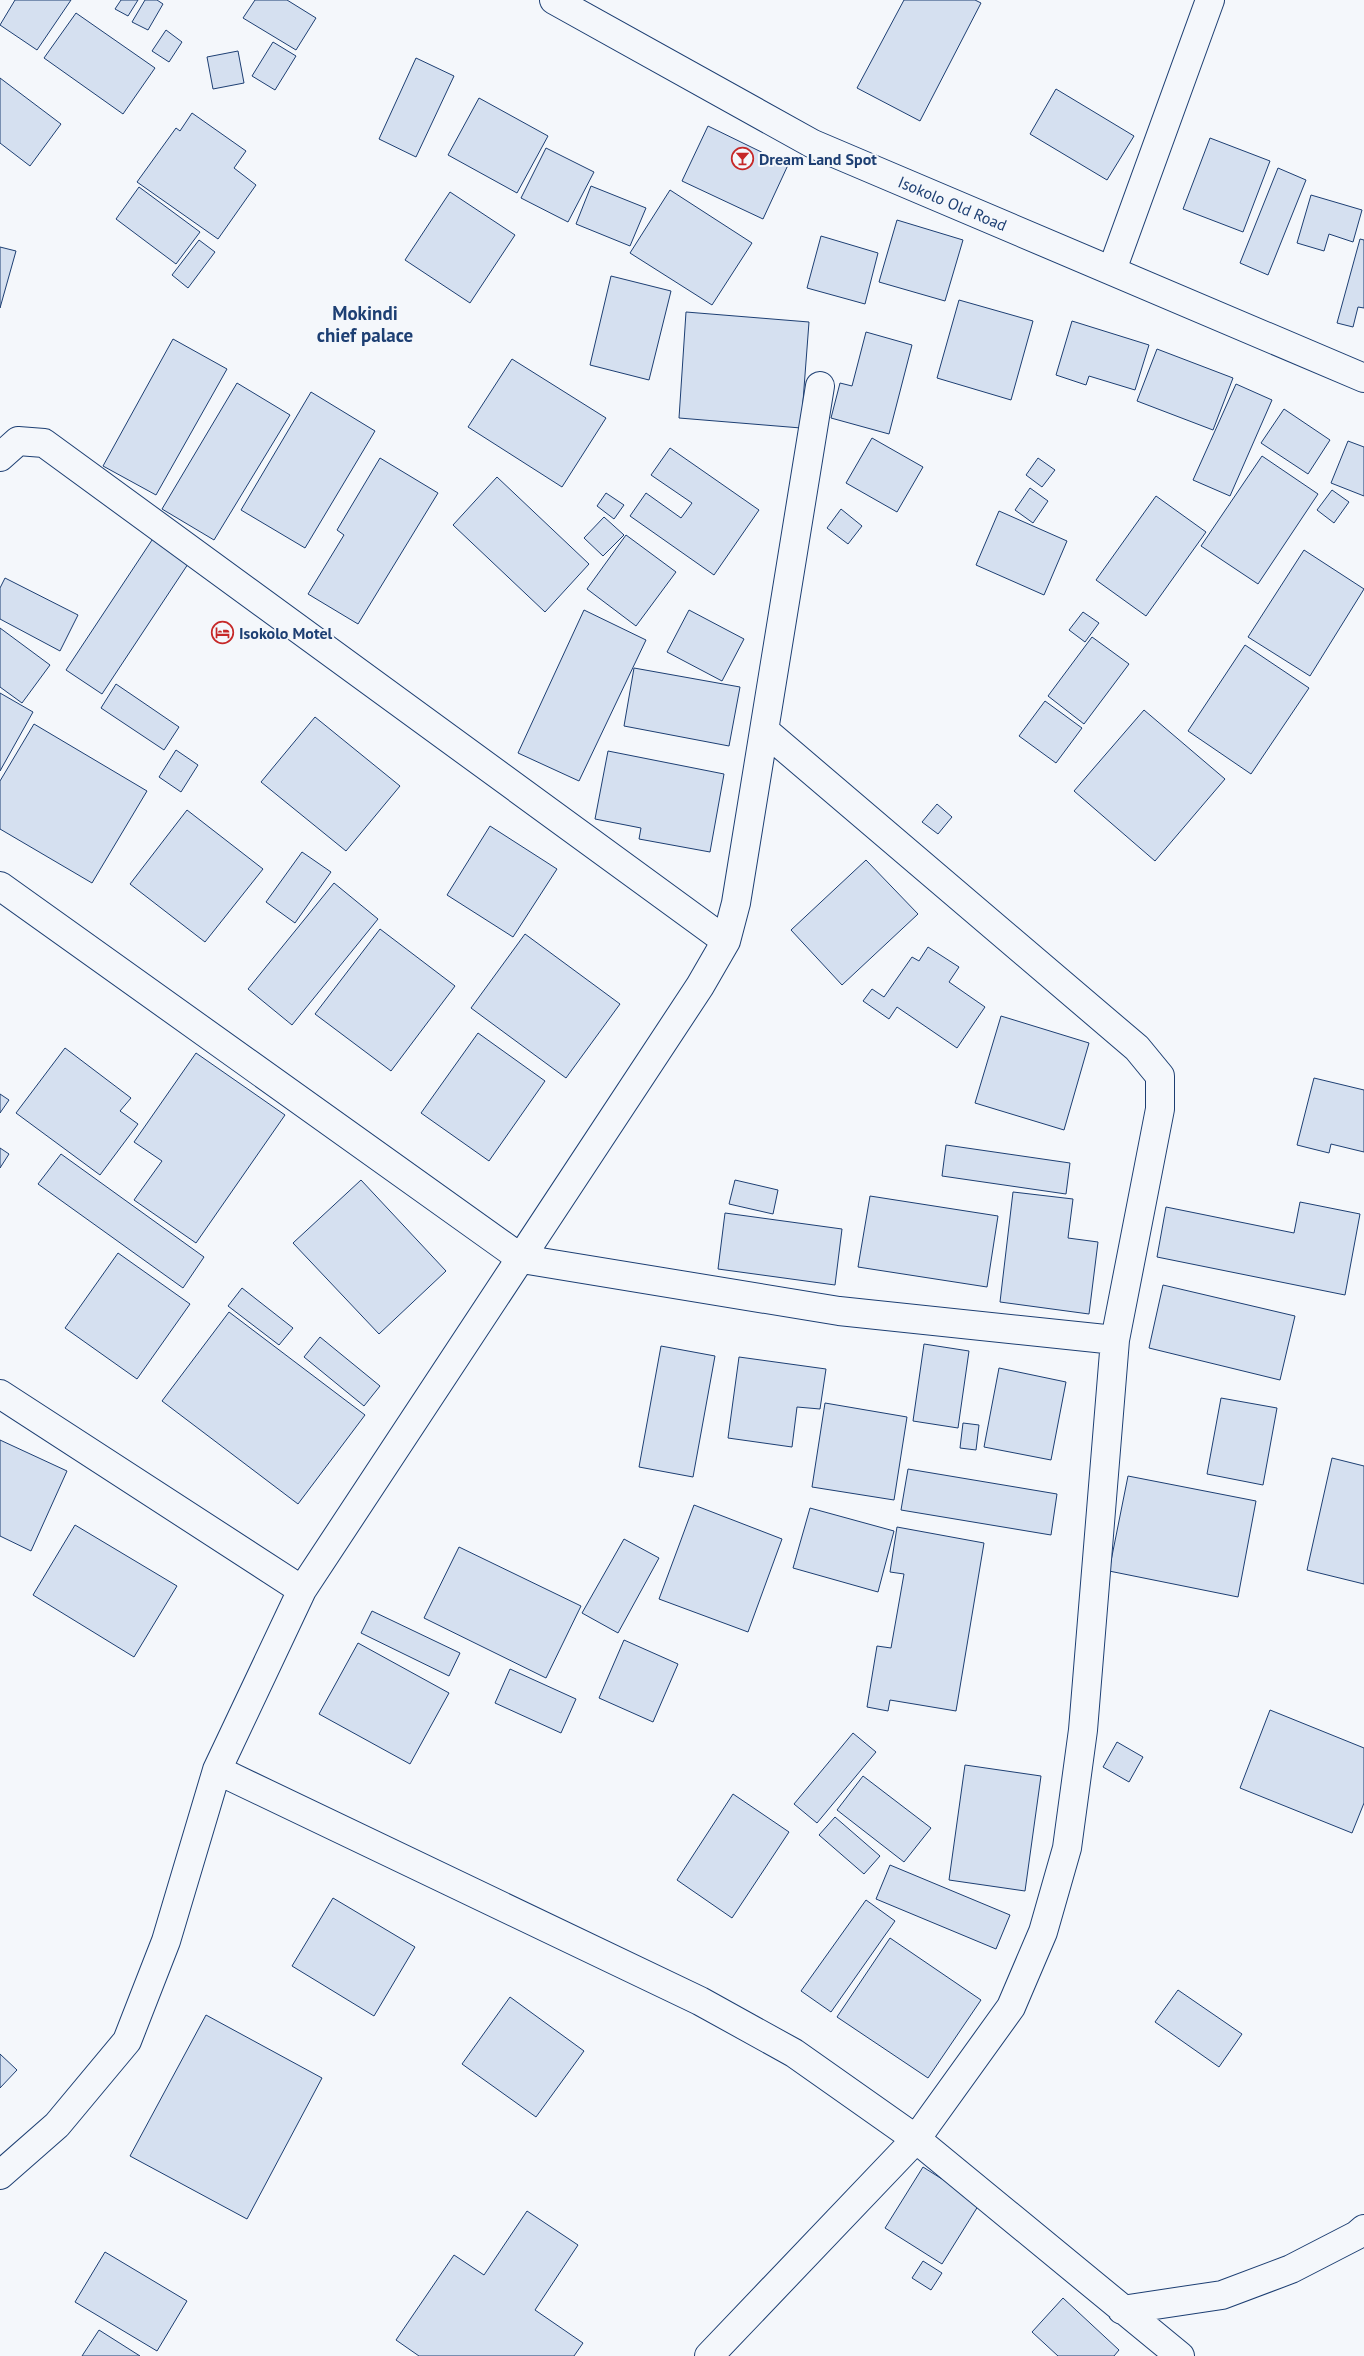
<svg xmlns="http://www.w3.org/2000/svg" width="1364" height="2356" viewBox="0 0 1364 2356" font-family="'PT Sans',sans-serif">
<rect width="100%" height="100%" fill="#f4f7fb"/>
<path fill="#d5e0f0" stroke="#1d3f73" d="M 15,0 L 71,0 L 37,50 L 0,25 Z
M 121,0 L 138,0 L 128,16 L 115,9 Z
M 145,0 L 157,0 L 163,4 L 148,30 L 132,22 Z
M 255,0 L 287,0 L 316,18 L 296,50 L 243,18 Z
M 904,0 L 975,0 L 981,3 L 920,121 L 857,88 Z
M 76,13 L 155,68 L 123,114 L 44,58 Z
M 166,30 L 182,42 L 169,62 L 152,51 Z
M 273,42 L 296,56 L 275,90 L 252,76 Z
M 238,51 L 244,83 L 213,89 L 207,57 Z
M 416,58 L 454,76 L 416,157 L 379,139 Z
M 0,78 L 61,124 L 30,166 L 0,143 Z
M 1056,89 L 1134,136 L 1107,180 L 1030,134 Z
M 479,98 L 548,136 L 517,193 L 448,155 Z
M 192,113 L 246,151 L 234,168 L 256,185 L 218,239 L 137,182 L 176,128 L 180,131 Z
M 708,126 L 788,165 L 763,219 L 682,181 Z
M 1210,138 L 1270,161 L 1243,232 L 1183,209 Z
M 546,148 L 594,172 L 568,222 L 521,198 Z
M 1278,168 L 1306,180 L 1268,275 L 1240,263 Z
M 591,186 L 646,208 L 630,246 L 576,224 Z
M 139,187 L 200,232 L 176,264 L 116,219 Z
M 670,190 L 752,243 L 712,305 L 630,253 Z
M 450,192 L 515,235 L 470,303 L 405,260 Z
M 1311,195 L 1362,210 L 1353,242 L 1329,234 L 1324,251 L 1297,243 Z
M 897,220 L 963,240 L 945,301 L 879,282 Z
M 821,236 L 878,253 L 865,304 L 807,288 Z
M 1360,239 L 1364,240 L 1364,308 L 1358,307 L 1353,327 L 1337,323 Z
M 199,240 L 215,252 L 188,288 L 172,275 Z
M 0,247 L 16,251 L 0,308 Z
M 611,276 L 671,291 L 649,380 L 590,365 Z
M 959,300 L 1033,321 L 1011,400 L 937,378 Z
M 686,312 L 809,322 L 801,428 L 679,418 Z
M 1072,321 L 1149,345 L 1135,390 L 1089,376 L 1086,385 L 1056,375 Z
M 866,332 L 912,345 L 889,434 L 831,418 L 840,383 L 852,386 Z
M 173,339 L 227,369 L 156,495 L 103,466 Z
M 1157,349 L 1233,378 L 1213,430 L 1137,401 Z
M 512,359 L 606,418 L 562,487 L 468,427 Z
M 237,383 L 290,415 L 214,540 L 162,509 Z
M 1236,384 L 1272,400 L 1230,496 L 1193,480 Z
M 311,392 L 375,431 L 305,548 L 241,510 Z
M 1284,409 L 1330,440 L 1308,474 L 1261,443 Z
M 872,438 L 923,467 L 897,512 L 846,483 Z
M 1348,441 L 1364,447 L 1364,496 L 1331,483 Z
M 670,448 L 759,510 L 714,575 L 630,516 L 646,493 L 681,518 L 692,503 L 651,475 Z
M 1262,456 L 1318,494 L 1258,584 L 1201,546 Z
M 380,458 L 438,493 L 358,624 L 308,594 L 344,535 L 337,530 Z
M 1038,458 L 1055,470 L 1042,487 L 1026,475 Z
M 497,477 L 589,564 L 545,612 L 453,525 Z
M 1030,488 L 1048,501 L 1033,523 L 1015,510 Z
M 1332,490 L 1349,502 L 1334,523 L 1317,510 Z
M 606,493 L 624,505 L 614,519 L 597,506 Z
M 1156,496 L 1206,532 L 1146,616 L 1096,580 Z
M 841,509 L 862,526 L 848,544 L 827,528 Z
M 999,511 L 1067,541 L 1044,595 L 976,565 Z
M 604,517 L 624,535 L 603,556 L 584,538 Z
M 626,535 L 676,572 L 636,626 L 587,589 Z
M 154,537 L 190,561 L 102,694 L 66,670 Z
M 1304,550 L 1364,589 L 1310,676 L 1248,637 Z
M 5,578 L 78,615 L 60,651 L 0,619 L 0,588 Z
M 584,610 L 646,640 L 579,781 L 518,753 Z
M 689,610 L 744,639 L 722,681 L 667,652 Z
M 1083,612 L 1099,623 L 1085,642 L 1069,630 Z
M 0,628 L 50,665 L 22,703 L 0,687 Z
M 1092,637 L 1129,664 L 1084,724 L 1048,696 Z
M 1245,645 L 1309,688 L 1251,774 L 1188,731 Z
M 634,668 L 740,687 L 729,746 L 624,726 Z
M 116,684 L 179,727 L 164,750 L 101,708 Z
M 0,693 L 33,712 L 0,771 Z
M 1045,701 L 1082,728 L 1056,763 L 1019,736 Z
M 1144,710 L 1225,779 L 1155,861 L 1074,791 Z
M 315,717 L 400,786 L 346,851 L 261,782 Z
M 34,724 L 147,791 L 92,883 L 0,829 L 0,781 Z
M 176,750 L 198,765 L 181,792 L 159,777 Z
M 608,751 L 724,774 L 710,852 L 639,839 L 641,828 L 595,819 Z
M 937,804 L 952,817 L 938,834 L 922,822 Z
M 187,810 L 263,869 L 205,942 L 130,884 Z
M 490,826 L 557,869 L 513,937 L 447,895 Z
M 302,852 L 331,872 L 295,923 L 266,902 Z
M 866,860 L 918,914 L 842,985 L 791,930 Z
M 334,883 L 378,919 L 292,1025 L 248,989 Z
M 380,929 L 455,986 L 391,1071 L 315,1014 Z
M 525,934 L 620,1004 L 566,1078 L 471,1008 Z
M 928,947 L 959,967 L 949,982 L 985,1007 L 957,1048 L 897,1007 L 889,1019 L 863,1001 L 872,989 L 884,997 L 912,957 L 919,961 Z
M 1001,1016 L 1089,1043 L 1064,1130 L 975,1103 Z
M 478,1033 L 545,1081 L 489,1161 L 421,1113 Z
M 65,1048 L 131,1098 L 120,1111 L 138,1124 L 100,1175 L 16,1113 Z
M 196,1053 L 285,1115 L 196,1243 L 134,1200 L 162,1161 L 134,1142 Z
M 1314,1078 L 1364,1090 L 1364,1152 L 1331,1144 L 1329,1153 L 1297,1145 Z
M 0,1094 L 9,1100 L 0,1113 Z
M 946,1145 L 1070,1163 L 1066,1194 L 942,1176 Z
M 0,1148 L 9,1154 L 0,1168 Z
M 61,1154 L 204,1257 L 183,1288 L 38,1184 Z
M 361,1180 L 446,1271 L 379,1334 L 293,1243 Z
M 735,1180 L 778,1190 L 773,1214 L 729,1204 Z
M 1013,1192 L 1073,1199 L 1068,1238 L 1098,1242 L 1089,1314 L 1000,1302 Z
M 870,1196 L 998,1216 L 987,1287 L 858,1267 Z
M 1300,1202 L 1360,1214 L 1345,1295 L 1157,1257 L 1166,1207 L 1294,1233 Z
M 725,1213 L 842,1229 L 835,1285 L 718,1269 Z
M 118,1253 L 190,1304 L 137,1379 L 65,1328 Z
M 1163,1285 L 1295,1316 L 1280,1380 L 1149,1348 Z
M 242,1288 L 293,1328 L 279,1345 L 228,1306 Z
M 229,1312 L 365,1415 L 298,1504 L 162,1401 Z
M 320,1337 L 380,1386 L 364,1406 L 304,1357 Z
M 924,1344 L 969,1351 L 958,1428 L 913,1421 Z
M 661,1346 L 715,1356 L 693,1477 L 639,1467 Z
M 739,1357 L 826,1369 L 820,1409 L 797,1407 L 792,1447 L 728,1438 Z
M 999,1368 L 1066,1382 L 1051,1460 L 984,1447 Z
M 1221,1398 L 1277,1408 L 1263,1485 L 1207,1474 Z
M 825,1403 L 907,1417 L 894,1500 L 812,1487 Z
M 963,1423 L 979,1425 L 976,1450 L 960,1448 Z
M 0,1440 L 67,1471 L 31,1551 L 0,1536 Z
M 1332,1458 L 1364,1466 L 1364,1584 L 1307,1570 Z
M 908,1469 L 1057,1494 L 1051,1535 L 901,1510 Z
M 1128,1476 L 1256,1501 L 1238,1597 L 1109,1571 Z
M 694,1505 L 782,1539 L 748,1632 L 659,1599 Z
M 810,1508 L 894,1531 L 878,1592 L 793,1568 Z
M 75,1525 L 177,1586 L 134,1657 L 33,1595 Z
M 897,1527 L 984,1543 L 956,1711 L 890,1700 L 888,1711 L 867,1707 L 877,1646 L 891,1648 L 904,1574 L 890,1572 Z
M 624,1539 L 659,1558 L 618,1633 L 582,1613 Z
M 459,1547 L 581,1606 L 546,1678 L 424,1618 Z
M 372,1611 L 460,1653 L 449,1676 L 361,1633 Z
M 624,1640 L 678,1664 L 653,1722 L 599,1698 Z
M 358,1643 L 449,1693 L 410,1764 L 319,1714 Z
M 510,1669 L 576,1699 L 561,1733 L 495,1703 Z
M 1270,1710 L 1364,1748 L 1364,1803 L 1352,1833 L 1240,1788 Z
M 853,1733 L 876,1752 L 817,1823 L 794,1804 Z
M 1117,1742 L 1143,1757 L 1129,1782 L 1103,1767 Z
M 965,1765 L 1041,1776 L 1025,1891 L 949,1880 Z
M 863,1776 L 931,1828 L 904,1862 L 837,1810 Z
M 733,1794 L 789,1832 L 732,1918 L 677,1880 Z
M 835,1817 L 880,1856 L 864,1874 L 819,1835 Z
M 890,1865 L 1010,1915 L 996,1949 L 876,1899 Z
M 333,1898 L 415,1947 L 374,2016 L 292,1966 Z
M 866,1900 L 895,1921 L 831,2012 L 801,1991 Z
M 890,1938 L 981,2000 L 928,2078 L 837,2017 Z
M 1178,1990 L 1242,2034 L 1219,2067 L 1155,2022 Z
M 510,1997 L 584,2051 L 536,2117 L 462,2064 Z
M 206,2015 L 322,2078 L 247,2219 L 130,2156 Z
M 0,2054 L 17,2070 L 0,2088 Z
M 923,2167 L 980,2203 L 942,2264 L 885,2228 Z
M 527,2211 L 578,2245 L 535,2310 L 583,2343 L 574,2356 L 419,2356 L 396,2340 L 454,2255 L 484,2275 Z
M 105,2252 L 187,2301 L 157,2351 L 75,2302 Z
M 923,2261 L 942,2273 L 931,2290 L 912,2278 Z
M 1063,2298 L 1119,2350 L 1114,2356 L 1058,2356 L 1032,2332 Z
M 99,2330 L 140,2356 L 82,2356 Z"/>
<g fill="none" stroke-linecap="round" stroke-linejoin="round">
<defs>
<path id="minor" d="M 1112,270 L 1210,0
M 0,457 L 18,441 L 44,443 L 726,941
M 0,886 L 522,1259 L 839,1311 L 1115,1340
M 0,1394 L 302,1590
M 217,1770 L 700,2001 L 794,2053 L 916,2139 L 1180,2356
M 0,2175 L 57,2125 L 127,2041 L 166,1941 L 217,1770 L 302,1590 L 700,986 L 726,941 L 736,903 L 820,386
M 1122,2310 L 1222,2295 L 1291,2269 L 1357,2235 L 1364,2229
M 709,2356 L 916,2139 L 1011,2007 L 1043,1932 L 1067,1848 L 1083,1730 L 1115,1340 L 1160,1109 L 1160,1076 L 1137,1048 L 765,731"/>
<g id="tertiary">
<path id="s1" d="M 554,0 L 813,144 L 1364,378"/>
</g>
</defs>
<use href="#minor" stroke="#1d3f73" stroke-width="30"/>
<use href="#tertiary" stroke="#1d3f73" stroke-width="30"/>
<use href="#minor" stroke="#f4f7fb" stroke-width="28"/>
<use href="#tertiary" stroke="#f4f7fb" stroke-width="28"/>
</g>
<defs>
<symbol id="bar-ring" viewBox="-11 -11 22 22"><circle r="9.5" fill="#f4f7fb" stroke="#c62828" stroke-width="1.5"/><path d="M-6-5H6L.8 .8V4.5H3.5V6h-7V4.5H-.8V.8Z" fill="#c62828"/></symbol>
<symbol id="hotel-ring" viewBox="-11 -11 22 22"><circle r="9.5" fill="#f4f7fb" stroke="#c62828" stroke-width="1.5"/><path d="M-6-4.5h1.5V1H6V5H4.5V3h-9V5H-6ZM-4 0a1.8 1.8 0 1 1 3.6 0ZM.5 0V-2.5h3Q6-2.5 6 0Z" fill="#c62828"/></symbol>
</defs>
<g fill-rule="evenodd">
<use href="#bar-ring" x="730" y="146" width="25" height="25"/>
<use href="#hotel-ring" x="210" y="620" width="25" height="25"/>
</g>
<g text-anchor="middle" stroke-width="4" stroke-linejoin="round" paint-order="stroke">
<g font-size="16" font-weight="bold" fill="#1d3f73" stroke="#f4f7fb" text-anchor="start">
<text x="759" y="165">Dream Land Spot</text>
<text x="239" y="639">Isokolo Motel</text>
</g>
<g font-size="16" fill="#1d3f73" stroke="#f4f7fb">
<text dy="6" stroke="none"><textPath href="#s1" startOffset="448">Isokolo Old Road</textPath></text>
</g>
<g font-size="19" font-weight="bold" fill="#1d3f73" stroke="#f4f7fb">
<text x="365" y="320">Mokindi<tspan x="365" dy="22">chief palace</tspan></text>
</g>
</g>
</svg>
